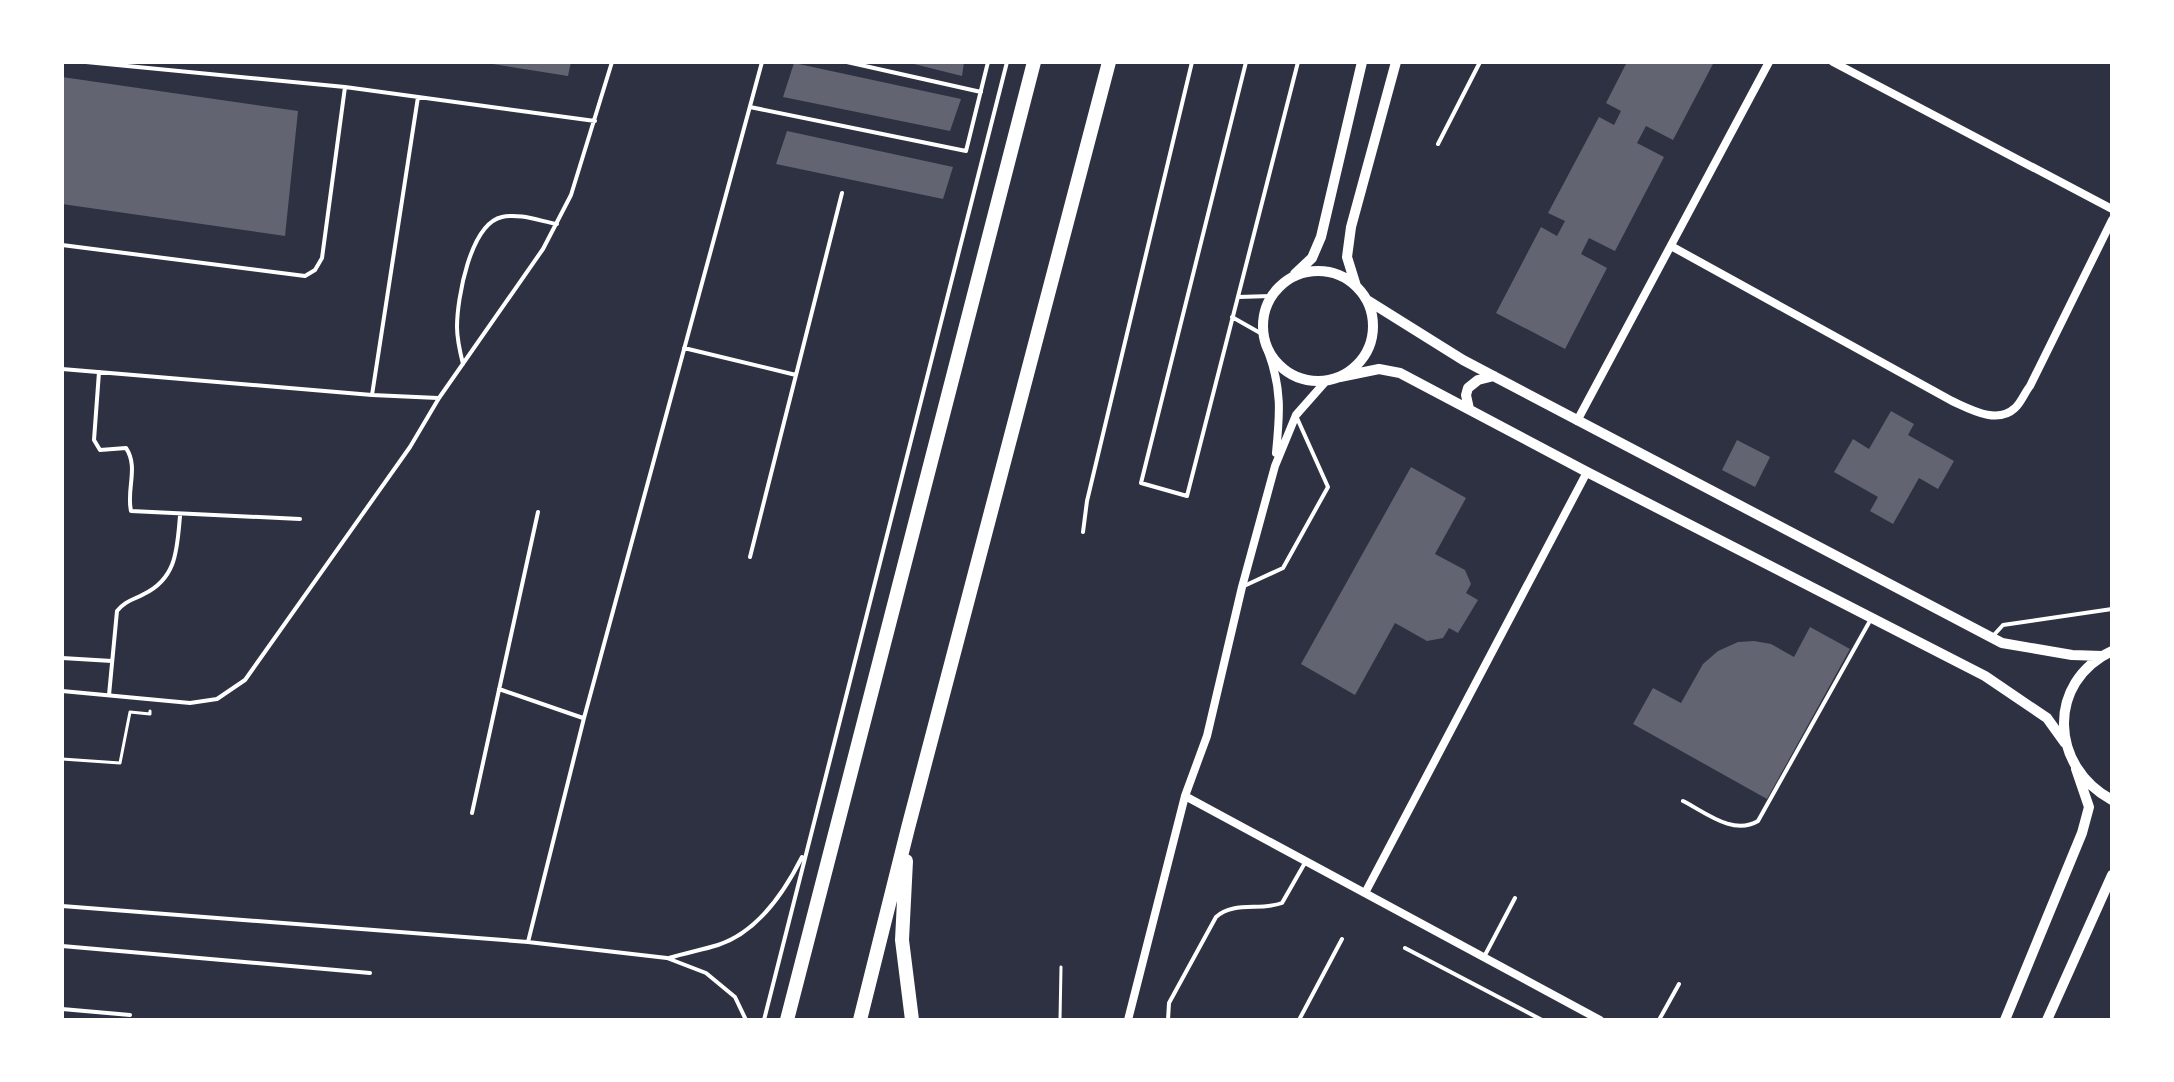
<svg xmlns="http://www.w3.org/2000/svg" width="2174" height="1082" viewBox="0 0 2174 1082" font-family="'Asap Condensed',sans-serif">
<rect width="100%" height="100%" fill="#2d3142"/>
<path fill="#626471" d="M 480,62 L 571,62 L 568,76 Z
M 906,62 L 964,62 L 962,76 Z
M 1627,62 L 1714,62 L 1673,140 L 1646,126 L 1637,143 L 1664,157 L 1615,251 L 1589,238 L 1581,254 L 1607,268 L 1565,349 L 1496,313 L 1541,227 L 1557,236 L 1565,221 L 1548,213 L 1599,117 L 1614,125 L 1621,111 L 1606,103 Z
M 794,63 L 961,99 L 950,131 L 783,97 Z
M 62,77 L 298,111 L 285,236 L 62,204 Z
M 787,131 L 953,167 L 943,199 L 776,164 Z
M 1891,411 L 1914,424 L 1908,435 L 1954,461 L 1938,489 L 1919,478 L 1893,524 L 1870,511 L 1878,497 L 1834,472 L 1853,439 L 1869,449 Z
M 1737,440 L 1770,457 L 1755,487 L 1722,470 Z
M 1411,467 L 1466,498 L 1435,554 L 1465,570 L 1471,584 L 1466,593 L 1478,600 L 1458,633 L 1449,628 L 1443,638 L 1427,641 L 1395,623 L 1355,695 L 1301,664 Z
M 1810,627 L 1850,649 L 1767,799 L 1633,724 L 1653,688 L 1681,703 L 1703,664 L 1718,651 L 1738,642 L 1754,641 L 1771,644 L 1794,657 Z"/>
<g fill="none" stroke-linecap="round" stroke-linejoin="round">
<path stroke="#fff" stroke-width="3" d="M 62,759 L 120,763 L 130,712 L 150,714 L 150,711
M 1060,1020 L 1061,967"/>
<path stroke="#fff" stroke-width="4" d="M 86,62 L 345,87 L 595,121
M 847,62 L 981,92
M 1246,62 L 1141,483 L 1187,496 L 1298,62
M 750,107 L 966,151 L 988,62
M 1438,144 L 1480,62
M 62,245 L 305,276 L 315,270 L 322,258 L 345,87
M 1238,297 L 1271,296
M 1232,317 L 1262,334
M 684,348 L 796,375
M 463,364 C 460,352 457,340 457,327 C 457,299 470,224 502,217 C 519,213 540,221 557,224
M 62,369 L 372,395 L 438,398
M 99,372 L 94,440 L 100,450 L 126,448 C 139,467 126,490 131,511 L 300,519
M 372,395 L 418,97
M 1083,532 L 1087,501 L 1192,62
M 750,557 L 842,193
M 1244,586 L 1283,568 L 1328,487 L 1297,418
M 1993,636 L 2003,625 L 2112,609
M 62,658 L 112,661
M 499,689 L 583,718
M 62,691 L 190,703 L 217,699 L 245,680 L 410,447 L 439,398 L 543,249 L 571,195 L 612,62
M 109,695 L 117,611 C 125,601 133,600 144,594 C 177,578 177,549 180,516
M 1683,801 C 1705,812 1733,836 1758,821 L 1871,619
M 472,813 L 538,512
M 62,906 L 528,942 L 667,958 L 706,973 L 735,997 L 746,1020
M 528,942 L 584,718 L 762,62
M 62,946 L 370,973
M 1405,948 L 1542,1020
M 1484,957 L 1515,898
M 669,958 C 685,953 702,950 718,945 C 758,932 784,893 802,857
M 62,1009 L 130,1015
M 764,1020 L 1007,62
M 1168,1020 L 1169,1003 L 1216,917 C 1233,901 1261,911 1282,903 L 1306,861
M 1299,1020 L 1342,939
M 1659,1020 L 1679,984"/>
<path stroke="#fff" stroke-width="8" d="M 1833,62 L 2112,209
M 1671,246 L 1952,401 C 1970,409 1997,425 2015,408 C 2021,403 2025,392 2030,386 L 2112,220
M 1268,351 C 1282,389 1280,413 1276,453
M 1577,421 L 1769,62
M 1185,796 L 1600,1020
M 1365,893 L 1587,472
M 1128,1020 L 1185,796 L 1207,736 L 1242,587 L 1275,466 L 1296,415 L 1326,381"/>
<path stroke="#fff" stroke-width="10" d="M1263 326a55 55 0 1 1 110 0a55 55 0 1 1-110 0Z
M 1295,274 L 1312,258 L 1321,237 L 1362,62
M 1356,286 L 1347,257 L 1351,227 L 1396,62
M 1367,300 L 1463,360 L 2002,643 L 2072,655 L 2102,656
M 1340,377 L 1379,369 L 1400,373 L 1587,472 L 1985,676 L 2047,718 L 2065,743
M 1469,409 L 1466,395 L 1468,388 L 1478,380 L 1494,376
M 2112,651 C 2046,682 2050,767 2112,800
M 2005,1020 L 2082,833 L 2089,807 L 2076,769
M 2047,1020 L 2112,875"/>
<path stroke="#fff" stroke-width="14" d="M 906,861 L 902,940 L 912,1020
M 787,1020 L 1034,62
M 860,1020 L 908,828 L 1109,62"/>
</g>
<rect width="2174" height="1082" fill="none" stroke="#ffffff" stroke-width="128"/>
</svg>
